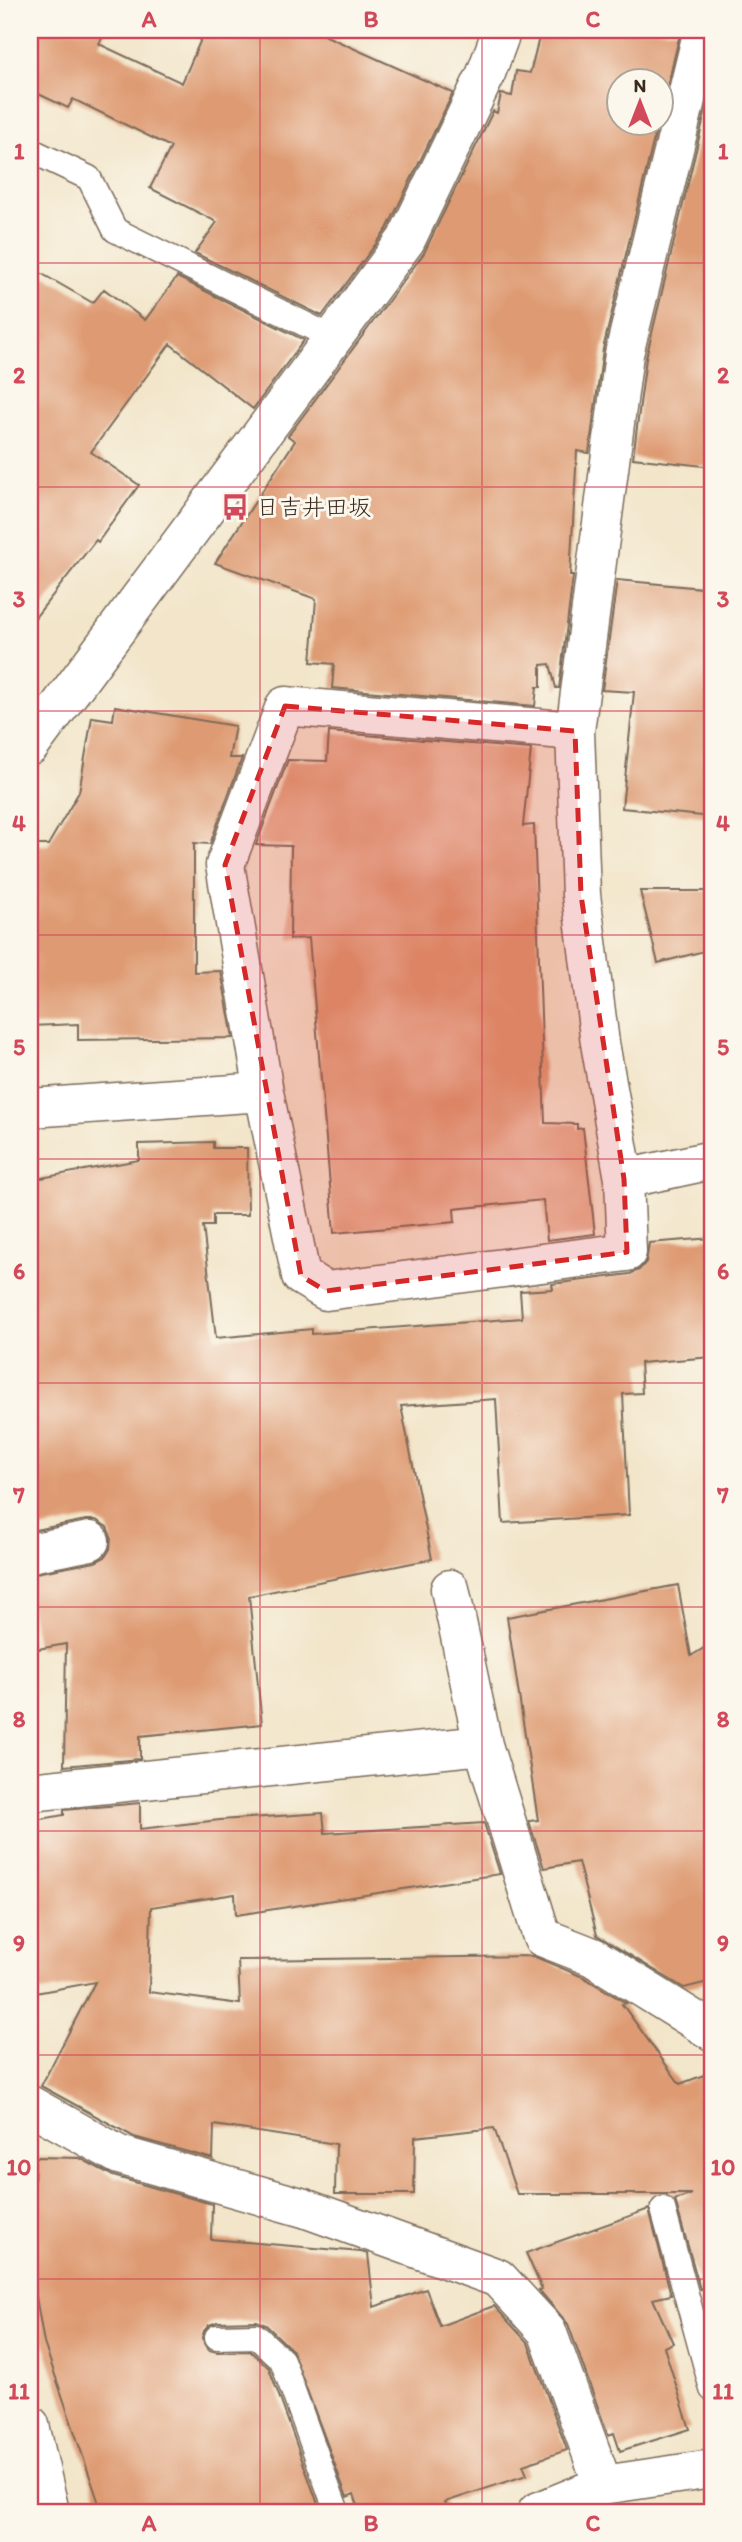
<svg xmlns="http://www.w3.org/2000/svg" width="742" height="2542" viewBox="0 0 742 2542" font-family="Itim,'Klee One',sans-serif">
<rect width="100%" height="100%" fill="#fbf7ec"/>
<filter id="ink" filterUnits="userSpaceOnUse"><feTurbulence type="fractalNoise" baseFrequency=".0143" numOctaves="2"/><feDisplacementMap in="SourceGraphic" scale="14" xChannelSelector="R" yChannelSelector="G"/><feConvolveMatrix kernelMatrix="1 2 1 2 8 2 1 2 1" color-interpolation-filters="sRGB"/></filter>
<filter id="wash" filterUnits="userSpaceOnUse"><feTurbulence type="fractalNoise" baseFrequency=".00686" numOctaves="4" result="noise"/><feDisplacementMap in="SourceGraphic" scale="28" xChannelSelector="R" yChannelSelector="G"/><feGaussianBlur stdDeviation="1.57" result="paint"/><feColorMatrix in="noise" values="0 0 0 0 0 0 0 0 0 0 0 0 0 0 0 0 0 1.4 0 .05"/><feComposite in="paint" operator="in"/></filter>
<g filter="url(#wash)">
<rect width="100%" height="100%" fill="#f2e5c9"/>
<g id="blocks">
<path fill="#de9b73" d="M 30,30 L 106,30 L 99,44 L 182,83 L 205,30 L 313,30 L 453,93 L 387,229 L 322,316 L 195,253 L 217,222 L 150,188 L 171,147 L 73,99 L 68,108 L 30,90 Z
M 541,30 L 681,30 L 662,108 L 662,80 L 620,80 L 620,122 L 658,122 L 603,349 L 589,453 L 577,451 L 570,576 L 573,576 L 559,688 L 556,688 L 550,664 L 541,665 L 541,687 L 537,687 L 535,706 L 332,688 L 334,664 L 311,662 L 316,599 L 215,563 L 295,441 L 288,436 L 424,253 L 493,111 L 497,113 L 501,94 L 512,96 L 516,71 L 530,73 Z
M 712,84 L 712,467 L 633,458 L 646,358 Z
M 30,267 L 93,303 L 104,289 L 145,320 L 177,277 L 304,340 L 253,409 L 170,344 L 91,452 L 139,485 L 98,542 L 96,540 L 30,624 Z
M 617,580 L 712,589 L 712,817 L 622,808 L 634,692 L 602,690 Z
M 115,706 L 235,726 L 229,758 L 242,758 L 210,844 L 194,843 L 194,972 L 221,971 L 233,1038 L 78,1040 L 78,1024 L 30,1026 L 30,845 L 48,845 L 79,792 L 92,717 L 113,720 Z
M 329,732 L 531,749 L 523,826 L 534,825 L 545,1123 L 577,1124 L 577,1129 L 583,1128 L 595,1234 L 547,1240 L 543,1200 L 454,1209 L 455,1222 L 334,1233 L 309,938 L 290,939 L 291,846 L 256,845 L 288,760 L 327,761 Z
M 640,891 L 712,891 L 712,949 L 658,963 Z
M 213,1142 L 213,1148 L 247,1148 L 248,1215 L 213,1215 L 213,1226 L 203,1226 L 216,1338 L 312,1329 L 312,1334 L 522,1318 L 520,1291 L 553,1289 L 552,1284 L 630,1274 L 639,1270 L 646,1262 L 649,1243 L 712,1238 L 712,1357 L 640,1363 L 642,1393 L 623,1394 L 629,1515 L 503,1523 L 496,1399 L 401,1406 L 432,1559 L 249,1596 L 262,1724 L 140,1736 L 140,1759 L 64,1766 L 66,1644 L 38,1649 L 30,1606 L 30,1574 L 95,1562 L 105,1557 L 110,1549 L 111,1537 L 107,1527 L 96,1520 L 86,1520 L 30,1531 L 30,1180 L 139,1160 L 139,1144 Z
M 678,1585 L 691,1656 L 712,1643 L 712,1981 L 684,1988 L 597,1935 L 578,1862 L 544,1868 L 529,1821 L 538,1820 L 507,1617 Z
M 140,1803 L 140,1829 L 220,1820 L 323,1813 L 325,1833 L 484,1823 L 500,1874 L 236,1915 L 235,1894 L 151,1907 L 149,1992 L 240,2004 L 238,1960 L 533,1956 L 583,1977 L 626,2003 L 622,2004 L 680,2084 L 712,2072 L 712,2286 L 700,2289 L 675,2200 L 692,2194 L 517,2194 L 494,2128 L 415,2137 L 414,2194 L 335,2194 L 336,2144 L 214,2125 L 213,2159 L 134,2137 L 41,2086 L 95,1982 L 30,1994 L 30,1821 L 64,1815 L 64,1810 Z
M 35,2157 L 80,2158 L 113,2176 L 212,2204 L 211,2239 L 361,2252 L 368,2254 L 374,2307 L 426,2289 L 440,2326 L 494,2306 L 528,2343 L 567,2450 L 523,2465 L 527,2475 L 445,2502 L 449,2512 L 360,2512 L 354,2494 L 347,2497 L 292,2350 L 266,2325 L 257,2321 L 217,2322 L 209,2325 L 204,2331 L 202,2338 L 209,2350 L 217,2352 L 250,2351 L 269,2368 L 319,2507 L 305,2512 L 102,2512 L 44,2343 L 31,2268 Z
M 649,2209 L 671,2295 L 653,2299 L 673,2343 L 664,2347 L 690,2429 L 620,2451 L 614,2433 L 608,2435 L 568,2324 L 539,2290 L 542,2289 L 526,2253 Z"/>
</g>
</g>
<g filter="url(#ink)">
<use href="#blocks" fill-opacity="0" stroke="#7b6b5a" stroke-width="2"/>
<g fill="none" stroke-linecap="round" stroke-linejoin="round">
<defs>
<path id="lane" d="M 30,150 L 89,178 L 115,230 L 333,338
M 663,2209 L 712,2389
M 217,2337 L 256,2336 L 282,2360 L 337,2512"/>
<path id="street" d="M 575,731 L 285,706 L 225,865 L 264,1092 L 301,1276 L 326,1291 L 627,1252 L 624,1179 L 600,1043 L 581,895 L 575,731 L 624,354 L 703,30
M 30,746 L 406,240 L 485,76 L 502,30
M 30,1108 L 264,1092
M 624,1179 L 712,1160
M 30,1553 L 90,1541
M 450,1589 L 483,1745 L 542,1937 L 593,1957 L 712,2031
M 30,1792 L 483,1745
M 30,2105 L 119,2155 L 304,2208 L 498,2278 L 547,2331 L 603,2485
M 30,2425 L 50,2512"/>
<path id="secondary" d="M 537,2512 L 603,2485 L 712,2469"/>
</defs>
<use href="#lane" stroke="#7b6b5a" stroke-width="27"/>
<use href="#street" stroke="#7b6b5a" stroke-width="41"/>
<use href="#secondary" stroke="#7b6b5a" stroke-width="41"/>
<use href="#lane" stroke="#fff" stroke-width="24"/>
<use href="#street" stroke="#fff" stroke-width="38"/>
<use href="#secondary" stroke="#fff" stroke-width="38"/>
</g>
</g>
<path fill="#d62828" fill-opacity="0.2" stroke="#d62828" stroke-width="5" stroke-dasharray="14 9" stroke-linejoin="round" d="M 285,706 L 575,731 L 581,895 L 624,1179 L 627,1252 L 326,1291 L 301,1276 L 225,865 Z"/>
<path fill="none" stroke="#d1495b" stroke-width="2" stroke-opacity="0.55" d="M 260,30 L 260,2512M 482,30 L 482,2512M 30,263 L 712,263M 30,487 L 712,487M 30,711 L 712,711M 30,935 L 712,935M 30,1159 L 712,1159M 30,1383 L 712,1383M 30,1607 L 712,1607M 30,1831 L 712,1831M 30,2055 L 712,2055M 30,2279 L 712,2279"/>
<defs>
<symbol id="bus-bare" viewBox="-9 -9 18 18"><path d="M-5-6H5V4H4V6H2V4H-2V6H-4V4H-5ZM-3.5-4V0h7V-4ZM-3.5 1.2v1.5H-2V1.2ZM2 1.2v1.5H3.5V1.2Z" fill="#d1495b" stroke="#fbf7ec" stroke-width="2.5" paint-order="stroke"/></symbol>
</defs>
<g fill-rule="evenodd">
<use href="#bus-bare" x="216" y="488" width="38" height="38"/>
</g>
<g text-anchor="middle" stroke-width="6" stroke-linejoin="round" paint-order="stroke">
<g font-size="23" fill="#3b2a1e" stroke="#fbf7ec" text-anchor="start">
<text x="256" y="515">日吉井田坂</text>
</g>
</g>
<rect width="742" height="2542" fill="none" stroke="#fbf7ec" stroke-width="77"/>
<g transform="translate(640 102)"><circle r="33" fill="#fbf7ec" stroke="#aea59a" stroke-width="2"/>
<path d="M0-5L12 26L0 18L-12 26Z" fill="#d1495b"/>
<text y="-10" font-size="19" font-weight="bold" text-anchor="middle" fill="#3b2a1e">N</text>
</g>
<rect x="38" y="38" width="666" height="2466" fill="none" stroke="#d1495b" stroke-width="2.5"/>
<g font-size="23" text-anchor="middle" font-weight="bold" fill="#d1495b">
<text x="149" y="27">A</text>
<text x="371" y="27">B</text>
<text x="593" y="27">C</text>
<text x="19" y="159">1</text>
<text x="723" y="159">1</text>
<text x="19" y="383">2</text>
<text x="723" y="383">2</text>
<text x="19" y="607">3</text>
<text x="723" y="607">3</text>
<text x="19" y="831">4</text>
<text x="723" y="831">4</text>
<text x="19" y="1055">5</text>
<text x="723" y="1055">5</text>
<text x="19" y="1279">6</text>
<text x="723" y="1279">6</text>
<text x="19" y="1503">7</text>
<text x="723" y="1503">7</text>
<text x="19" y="1727">8</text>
<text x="723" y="1727">8</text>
<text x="19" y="1951">9</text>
<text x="723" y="1951">9</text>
<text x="19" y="2175">10</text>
<text x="723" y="2175">10</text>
<text x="19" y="2399">11</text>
<text x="723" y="2399">11</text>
<text x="149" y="2531">A</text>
<text x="371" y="2531">B</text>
<text x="593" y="2531">C</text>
</g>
</svg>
